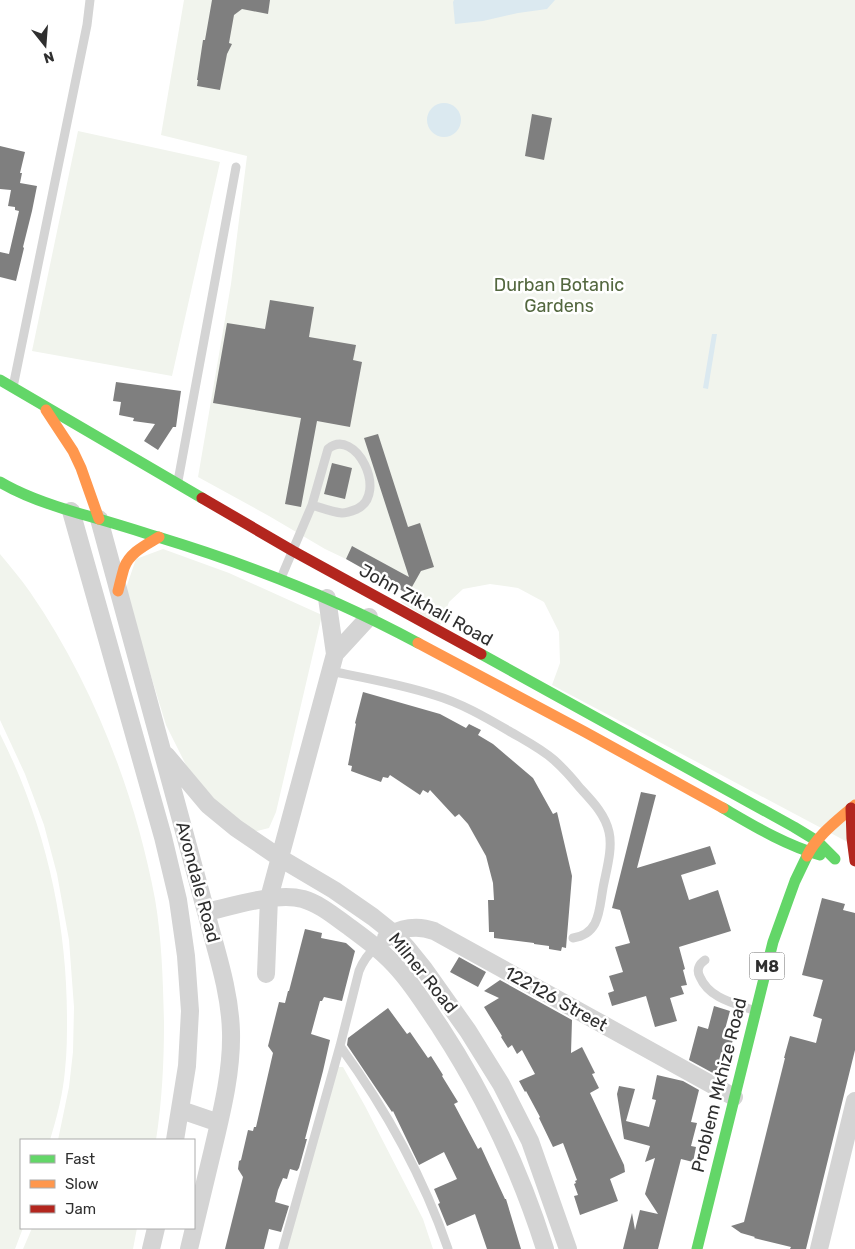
<svg xmlns="http://www.w3.org/2000/svg" width="855" height="1249" viewBox="0 0 855 1249" font-family="Rubik,sans-serif">
<rect width="100%" height="100%" fill="#fff"/>
<path fill="#f1f4ed" d="M 184,0 L 855,0 L 855,846 L 552,685 L 560,663 L 559,632 L 544,602 L 518,588 L 490,584 L 463,589 L 449,602 L 440,626 L 401,602 L 408,593 L 346,559 L 325,549 L 269,516 L 198,477 L 231,284 L 247,156 L 161,135 Z
M 78,131 L 220,162 L 172,376 L 32,351 Z
M 163,549 L 229,573 L 322,615 L 276,812 L 269,828 L 253,832 L 230,816 L 189,771 L 166,725 L 125,591 L 136,559 Z
M 0,554 C 10,566 21,579 30,592 C 92,682 135,792 155,899 C 162,940 163,982 164,1023 C 164,1062 162,1102 156,1140 L 58,1140 L 69,1087 L 73,1052 L 74,1007 L 69,940 L 57,874 L 44,825 L 25,774 L 0,720 Z
M 0,734 C 44,821 67,919 67,1017 C 67,1034 67,1052 65,1070 C 63,1094 57,1117 50,1140 L 21,1140 L 21,1228 L 23,1228 L 15,1249 L 0,1249 Z
M 332,1067 L 343,1067 L 365,1106 L 423,1219 L 433,1249 L 280,1249 Z
M 32,1228 L 137,1228 L 133,1249 L 23,1249 Z"/>
<path fill="#dbe9f0" d="M 454,0 L 555,0 L 547,9 L 518,13 L 483,21 L 455,24 L 453,2 Z
M427 120a17 17 0 1 1 34 0a17 17 0 1 1-34 0Z
M 712,334 L 717,334 L 708,389 L 703,388 Z"/>
<path fill="#7f7f7f" d="M 212,0 L 270,0 L 268,14 L 242,9 L 234,15 L 229,43 L 232,44 L 227,54 L 220,90 L 197,86 L 198,80 L 197,80 L 203,40 L 205,40 Z
M 532,114 L 552,118 L 544,160 L 525,156 Z
M 0,146 L 25,152 L 20,173 L 22,173 L 20,183 L 37,186 L 32,211 L 23,247 L 24,248 L 16,281 L 0,277 L 0,252 L 9,254 L 19,211 L 15,210 L 15,207 L 8,206 L 11,190 L 0,189 Z
M 270,300 L 314,307 L 309,337 L 356,345 L 353,360 L 362,362 L 350,427 L 317,421 L 301,507 L 285,504 L 301,418 L 213,403 L 227,323 L 265,329 Z
M 116,382 L 181,391 L 176,427 L 173,427 L 158,450 L 144,441 L 155,424 L 133,421 L 134,418 L 119,415 L 121,402 L 113,401 Z
M 378,434 L 408,527 L 420,523 L 434,567 L 421,571 L 408,594 L 346,559 L 352,546 L 409,577 L 364,438 Z
M 332,463 L 352,468 L 345,499 L 324,494 Z
M 363,692 L 440,714 L 466,728 L 469,724 L 481,730 L 478,735 L 493,744 L 533,778 L 553,814 L 557,812 L 572,876 L 566,948 L 562,947 L 561,951 L 549,949 L 549,946 L 534,944 L 534,943 L 494,938 L 494,932 L 489,932 L 488,900 L 494,900 L 493,883 L 486,856 L 468,824 L 459,814 L 455,817 L 430,790 L 428,793 L 423,790 L 420,795 L 390,775 L 388,778 L 383,777 L 381,782 L 351,771 L 352,766 L 348,765 L 356,724 L 355,723 Z
M 641,792 L 656,795 L 637,868 L 710,846 L 716,864 L 681,875 L 689,900 L 718,890 L 731,931 L 679,947 L 685,969 L 683,970 L 687,985 L 681,986 L 684,994 L 670,998 L 677,1021 L 655,1027 L 646,996 L 612,1006 L 608,993 L 614,991 L 609,976 L 623,972 L 615,947 L 630,943 L 620,910 L 612,908 Z
M 822,898 L 845,904 L 843,910 L 855,913 L 855,1050 L 806,1249 L 790,1249 L 791,1247 L 754,1238 L 755,1237 L 741,1233 L 731,1226 L 744,1222 L 785,1058 L 784,1058 L 790,1036 L 816,1043 L 822,1019 L 813,1016 L 823,980 L 802,975 Z
M 305,929 L 322,933 L 321,938 L 346,943 L 355,951 L 350,970 L 342,1001 L 324,997 L 322,1001 L 320,1001 L 311,1034 L 330,1040 L 323,1071 L 309,1124 L 305,1139 L 307,1139 L 299,1168 L 297,1171 L 290,1169 L 287,1179 L 283,1178 L 278,1190 L 275,1202 L 289,1206 L 281,1232 L 269,1229 L 264,1249 L 225,1249 L 243,1177 L 238,1169 L 239,1161 L 241,1160 L 248,1130 L 253,1131 L 254,1127 L 256,1127 L 273,1053 L 268,1046 L 279,1002 L 285,1003 L 288,991 L 289,991 Z
M 459,957 L 486,972 L 478,987 L 450,972 Z
M 500,980 L 572,1020 L 571,1053 L 582,1047 L 595,1073 L 592,1074 L 599,1088 L 590,1093 L 624,1165 L 625,1172 L 610,1179 L 618,1201 L 580,1215 L 574,1196 L 578,1195 L 574,1184 L 576,1183 L 575,1181 L 577,1180 L 563,1143 L 553,1147 L 539,1118 L 540,1117 L 526,1091 L 525,1092 L 519,1081 L 535,1074 L 522,1050 L 517,1054 L 512,1045 L 508,1048 L 501,1037 L 502,1036 L 484,1007 L 499,998 L 484,991 Z
M 714,1006 L 730,1011 L 724,1033 L 734,1036 L 722,1078 L 689,1060 L 698,1026 L 708,1029 Z
M 388,1008 L 407,1034 L 410,1032 L 428,1058 L 431,1056 L 443,1075 L 442,1076 L 458,1102 L 454,1104 L 478,1149 L 481,1147 L 505,1199 L 506,1199 L 521,1249 L 487,1249 L 475,1214 L 447,1226 L 438,1204 L 440,1203 L 434,1189 L 457,1179 L 444,1152 L 419,1165 L 393,1111 L 392,1112 L 347,1045 L 348,1038 Z
M 657,1075 L 683,1081 L 699,1090 L 691,1122 L 697,1123 L 691,1146 L 696,1147 L 693,1162 L 681,1159 L 658,1249 L 623,1249 L 632,1213 L 635,1230 L 640,1210 L 658,1214 L 645,1194 L 655,1158 L 645,1162 L 650,1146 L 624,1139 L 617,1094 L 619,1086 L 635,1089 L 626,1121 L 649,1127 L 656,1100 L 652,1099 Z"/>
<g fill="none" stroke-linecap="round" stroke-linejoin="round">
<path stroke="#d4d4d4" stroke-width="9" d="M 13,387 L 87,25 L 90,0
M 178,481 L 236,167
M 281,578 L 312,505 L 328,449 C 355,426 389,493 357,509 C 352,511 347,513 342,513 C 332,512 322,508 312,505
M 330,671 C 365,678 400,684 434,695 C 461,703 485,717 509,731 C 524,740 540,748 554,760 C 563,768 572,778 580,788 C 592,801 605,814 609,832 C 613,849 606,871 603,888 C 599,910 600,934 573,938
M 705,960 C 699,964 696,970 700,977 C 709,998 733,1003 753,1010
M 340,1046 C 385,1108 423,1176 448,1249
M 283,1249 L 340,1046 L 359,971 C 363,961 368,954 376,947"/>
<path stroke="#d4d4d4" stroke-width="18" d="M 71,511 L 163,837 L 178,900 L 186,956 L 190,1011 L 187,1066 L 175,1140
M 99,519 L 206,912 C 216,951 230,991 231,1032 C 232,1071 222,1111 213,1149 C 205,1182 197,1216 189,1249
M 335,654 L 369,617
M 166,755 L 208,805 L 236,828 L 280,858 L 334,890 L 373,917 L 393,933 L 407,948 L 424,969 L 468,1031 L 501,1084 L 530,1141 L 568,1249
M 206,912 C 233,906 276,892 303,899 C 320,904 334,916 348,926 C 367,940 385,953 400,971 C 415,988 427,1008 440,1027 C 485,1096 520,1170 545,1249
M 386,938 C 400,927 418,925 434,931 L 734,1097
M 266,974 L 269,898 L 335,654 L 327,598
M 181,1110 L 219,1123
M 151,1249 L 156,1228
M 819,1249 L 855,1101"/>
<path stroke="#63d668" stroke-width="11" d="M 0,380 L 202,498
M 0,482 C 25,497 53,506 81,514 C 107,521 132,529 158,537 C 247,564 335,598 418,643
M 481,654 L 794,827 L 817,841 L 835,859
M 723,808 C 754,826 785,845 820,855
M 697,1249 L 773,942 L 795,881 L 807,856"/>
<path stroke="#ff974d" stroke-width="11" d="M 46,410 L 73,451 L 81,468 L 99,519
M 118,591 C 120,583 122,575 124,568 C 130,552 146,545 159,537
M 418,643 L 585,732 L 723,808
M 807,856 C 817,835 838,820 855,805"/>
<path stroke="#b3261e" stroke-width="11" d="M 202,498 L 293,551 L 481,654
M 851,808 L 852,838 L 855,861"/>
</g>
<g text-anchor="middle" stroke-width="5" stroke-linejoin="round" paint-order="stroke">
<rect fill="#fff" stroke="#6d6d6d" stroke-width="1" x="749.5" y="952.5" width="35" height="27" rx="4"/>
<g font-size="16" font-weight="bold" fill="#2f2f2f">
<text x="767" y="972">M8</text>
</g>
<g font-size="18" fill="#546840" stroke="#fff">
<text x="559" y="291">Durban Botanic<tspan x="559" dy="21">Gardens</tspan></text>
</g>
<g font-size="18" fill="#2f2f2f" stroke="#fff">
<text transform="translate(426 605) rotate(29)" y="6">John Zikhali Road</text>
<text transform="translate(198 882) rotate(75)" y="6">Avondale Road</text>
<text transform="translate(423 973) rotate(51)" y="6">Milner Road</text>
<text transform="translate(556 999) rotate(29)" y="6">122126 Street</text>
<text transform="translate(719 1085) rotate(-76)" y="6">Problem Mkhize Road</text>
</g>
</g>
<rect x="20" y="1139" width="175" height="90" fill="#ffffff" stroke="#acacac"/>
<rect x="30" y="1155" width="25" height="8" fill="#63d668" stroke="#acacac"/>
<text x="65" y="1164" font-size="15" fill="#2f2f2f">Fast</text>
<rect x="30" y="1180" width="25" height="8" fill="#ff974d" stroke="#acacac"/>
<text x="65" y="1189" font-size="15" fill="#2f2f2f">Slow</text>
<rect x="30" y="1205" width="25" height="8" fill="#b3261e" stroke="#acacac"/>
<text x="65" y="1214" font-size="15" fill="#2f2f2f">Jam</text>
<g transform="translate(45 45) rotate(163)" stroke="#ffffff" stroke-width="4" paint-order="stroke">
<path d="M0-4L9 19L0 12L-9 19Z" fill="#2f2f2f"/>
<text y="-8" font-size="14" font-weight="bold" text-anchor="middle" fill="#2f2f2f">N</text>
</g>
</svg>
